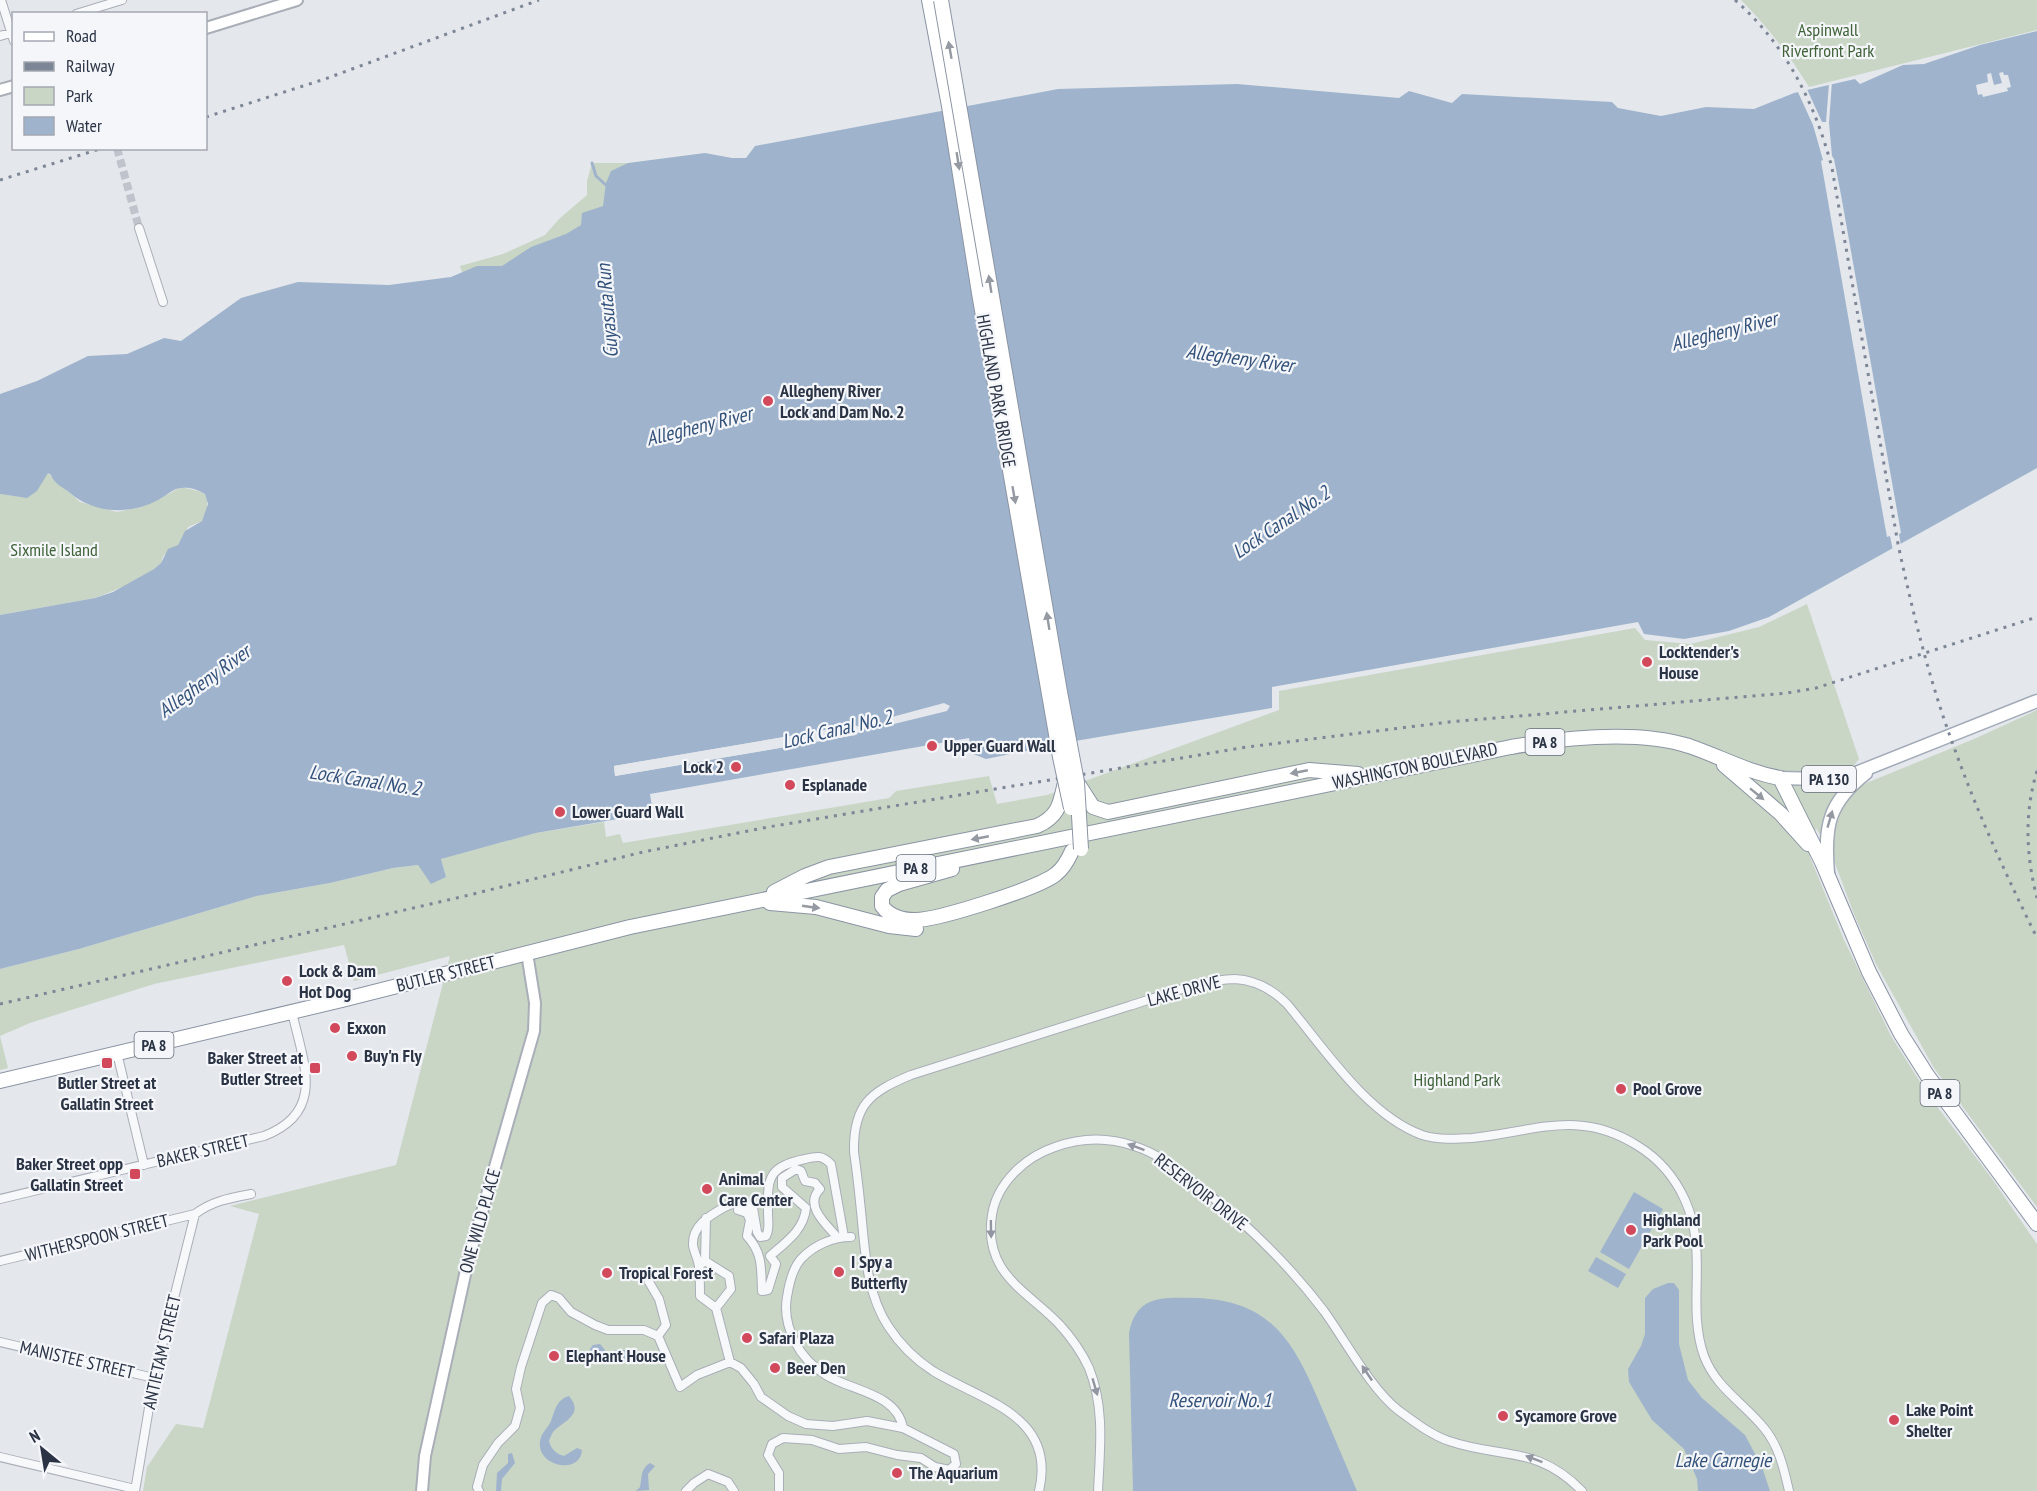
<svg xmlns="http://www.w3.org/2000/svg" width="2037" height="1491" viewBox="0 0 2037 1491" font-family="'PT Sans Narrow',sans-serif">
<rect width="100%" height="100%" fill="#e4e7ec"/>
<path fill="#c9d6c5" d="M 1741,0 L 2037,0 L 2037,30 L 1809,87 C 1789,55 1768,27 1741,0 Z
M 592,163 L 628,163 L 621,189 L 584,249 L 464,278 L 460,266 L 503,254 L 545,235 L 559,219 L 587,195 L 587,181 Z
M 48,473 L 80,502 L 117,512 L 141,507 L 157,500 L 181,487 L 198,491 L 205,494 L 207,498 L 207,510 L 202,521 L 188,527 L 178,545 L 163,556 L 161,563 L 154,569 L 130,584 L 95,598 L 0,615 L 0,494 L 21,497 Z
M 1807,604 L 1859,759 L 1835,790 L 1841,789 L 1827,812 L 1822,838 L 1816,828 L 1810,857 L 1844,940 L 1891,1036 L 1929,1096 L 1990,1176 L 2037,1244 L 2037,1491 L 143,1491 L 147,1467 L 176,1424 L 203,1428 L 259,1214 L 230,1206 L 396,1165 L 450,956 L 354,981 L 344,945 L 154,984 L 30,1023 L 0,1036 L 8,1068 L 0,1070 L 0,969 L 79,949 L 257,896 L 330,883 L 393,868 L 419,865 L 446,877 L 441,859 L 453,855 L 536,833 L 604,822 L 606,837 L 620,834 L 623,843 L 889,798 L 896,791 L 989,776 L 997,804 L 1047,795 L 1279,710 L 1279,691 L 1635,628 L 1645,640 L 1690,644 L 1759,627 Z
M 2037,710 L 2037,1207 L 1934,1068 L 1876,964 L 1854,914 L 1833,858 L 1831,843 L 1835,818 L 1852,792 L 1864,784 L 1974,739 Z"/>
<path fill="#9fb4cc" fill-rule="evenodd" d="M 2037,31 L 2037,468 L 1769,617 L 1729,631 L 1684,639 L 1644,634 L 1638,622 L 1272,687 L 1272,708 L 1081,740 L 986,759 L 973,754 L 969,738 L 650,794 L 653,813 L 536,833 L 441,859 L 446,877 L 431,884 L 418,865 L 393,868 L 330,883 L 257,896 L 79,949 L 0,969 L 0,615 L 95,598 L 113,592 L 154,569 L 161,563 L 168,549 L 178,545 L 185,531 L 202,521 L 208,504 L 205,494 C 198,490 190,487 182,488 C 173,488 166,496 158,500 C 130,515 95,514 70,493 C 63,487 54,484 51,475 L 48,473 L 37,491 L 27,498 L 0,494 L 0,394 L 37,381 L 88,356 L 127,354 L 164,338 L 181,341 L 241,298 L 298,282 L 389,285 L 451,277 L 477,266 L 502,266 L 531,247 L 566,234 L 581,225 L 582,213 L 603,206 L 606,183 L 611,171 L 628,163 L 705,153 L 732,158 L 746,158 L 755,146 L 1058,89 L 1237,84 L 1399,98 L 1409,91 L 1452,103 L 1462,94 L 1612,102 L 1618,108 L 1661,116 L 1706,107 L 1754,109 L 1794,93 L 1855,79 L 1860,84 L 1903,65 L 1924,64 L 1980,45 ZM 854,725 L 861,730 L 855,735 L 615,776 L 614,766 Z
M 1634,1192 L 1663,1209 L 1629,1269 L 1600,1252 Z
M 1596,1257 L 1626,1274 L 1618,1288 L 1588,1271 Z
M 1668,1283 L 1674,1283 L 1679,1290 L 1679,1344 L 1688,1380 L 1702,1398 L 1745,1435 L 1762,1467 L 1770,1491 L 1698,1491 L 1697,1479 L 1684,1449 L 1652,1420 L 1629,1382 L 1628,1369 L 1641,1346 L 1645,1334 L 1645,1298 L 1653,1289 Z
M 1197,1298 C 1273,1301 1294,1343 1321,1406 C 1333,1434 1345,1463 1357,1491 L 1133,1491 L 1129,1333 C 1137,1293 1165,1298 1197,1298 Z
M 600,1344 L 606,1351 L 611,1352 L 619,1349 L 628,1351 L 633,1355 L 637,1354 L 640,1357 L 635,1363 L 619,1356 C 610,1362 602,1360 593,1356 L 590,1349 L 593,1345 Z
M 569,1396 C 585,1415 563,1421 553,1432 C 553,1432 549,1440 549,1441 C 551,1449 556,1454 564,1456 L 577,1448 L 582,1450 C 580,1476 536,1466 540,1441 C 541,1433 548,1428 551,1421 C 555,1410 557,1399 569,1396 Z
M 512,1453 L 515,1463 L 502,1479 L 501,1491 L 496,1491 L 497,1473 L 508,1463 L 508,1454 Z
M 650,1463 L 655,1466 L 648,1474 L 649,1490 L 636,1491 L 640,1487 C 642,1477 640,1469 650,1463 Z"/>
<path fill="#e4e7ec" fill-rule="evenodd" d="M 2003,72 L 2004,75 L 2008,75 L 2011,87 L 2007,88 L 2008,91 L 1983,97 L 1982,94 L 1978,95 L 1976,85 L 1988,82 L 1987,74 L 1991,73 L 1994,85 L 2002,83 L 1999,73 Z
M 1832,81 L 1829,123 L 1832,156 L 1834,159 L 1841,195 L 1901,533 L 1899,534 L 1901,546 L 1893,551 L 1890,536 L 1887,537 L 1873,459 L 1821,161 L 1823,160 L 1813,125 L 1797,90 L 1806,87 L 1822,122 L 1826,122 L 1829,84 Z
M 944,703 L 950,706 L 947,711 L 894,724 L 890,721 L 892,717 Z
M 854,725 L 860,727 L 861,730 L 856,735 L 615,776 L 614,766 ZM 854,728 L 858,729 L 854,732 L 618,773 L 617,769 Z"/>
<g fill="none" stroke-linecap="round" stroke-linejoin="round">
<path stroke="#9fb4cc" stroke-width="3" d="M 592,163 L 596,176 L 607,186"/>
<path stroke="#bfc3cb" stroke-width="8" stroke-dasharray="8 4" stroke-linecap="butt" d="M 117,148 L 139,228"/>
<defs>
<path id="street" d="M 1,0 L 14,41
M 76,14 L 122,0
M 0,36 L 14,32
M 139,228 L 163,302
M 117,1053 L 144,1165
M 0,1199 L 264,1136 C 327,1112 303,1062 292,1012
M 738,1210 L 747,1213 L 750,1220 L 747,1236 C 763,1253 761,1269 762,1291 L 768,1290 L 776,1264 L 770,1256 C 786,1242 804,1230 806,1208 L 782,1187 L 782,1178 L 796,1169 L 801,1171 L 805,1181 L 815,1183 L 820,1189 C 803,1206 828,1226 838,1238
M 851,1237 C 833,1237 814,1245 801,1259 C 792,1269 789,1284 787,1297 C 784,1313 788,1328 795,1342 C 802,1356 813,1367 826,1375 C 851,1391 897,1393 903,1428
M 0,1261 L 195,1214 C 212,1201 230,1198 251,1194
M 705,1261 L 706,1218
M 699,1266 L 705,1261 L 729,1276 L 731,1289 L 716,1308 L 730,1362
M 649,1282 L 659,1299 L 666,1325 L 658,1336
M 716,1308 L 700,1296 C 700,1287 700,1277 699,1268 C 699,1260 694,1253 693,1245 C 692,1226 709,1216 723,1208 C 733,1202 743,1201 753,1208 L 757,1232 L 760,1237 L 766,1236 C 770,1229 768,1221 768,1213 C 767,1176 769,1167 805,1159 C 817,1156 822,1155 831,1164 L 844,1237
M 0,1342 L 154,1378
M 0,1457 L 135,1489
M 135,1491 L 154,1378 L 195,1214
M 479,1491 L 477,1487 L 483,1465 L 498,1443 L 515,1426 L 520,1408 L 516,1389 L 521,1367 L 542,1303 L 551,1295 L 559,1298 L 571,1312 L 595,1325 L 608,1330 L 644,1330 L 658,1336 L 680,1387 L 697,1375 L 730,1362 L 741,1368 L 754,1384 L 761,1397 L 788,1416 L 806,1424 L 833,1426 L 867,1421 L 903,1428 L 954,1454 L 956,1464 L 949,1470 L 935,1467 L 921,1458 L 897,1455 L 866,1447 L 839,1449 L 812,1440 L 783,1438 L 772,1444 L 768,1455 L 779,1473 L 779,1491
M 686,1491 L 694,1483 L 708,1474 L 728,1482 L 734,1491
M 1039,1491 C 1057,1415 982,1401 933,1371 C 916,1360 899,1343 888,1326 C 866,1292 865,1250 861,1211 C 859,1191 857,1172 854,1152 C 853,1105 870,1092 911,1075 C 984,1052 1056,1029 1129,1006 C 1159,997 1204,979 1235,979 C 1256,980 1273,990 1287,1004 C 1324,1048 1367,1115 1422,1135 C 1438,1140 1456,1139 1472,1138 C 1534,1132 1579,1108 1638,1146 C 1659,1159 1675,1178 1685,1200 C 1709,1253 1686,1305 1704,1356 C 1716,1388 1744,1403 1764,1428 C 1779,1446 1784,1469 1789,1491
M 1098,1491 C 1100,1449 1105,1408 1089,1368 C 1082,1353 1070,1336 1059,1324 C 1026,1290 983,1273 992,1215 C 997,1183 1025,1157 1055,1147 C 1080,1138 1108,1137 1134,1146 C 1160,1154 1181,1172 1202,1189 C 1247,1224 1289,1265 1324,1311 C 1345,1340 1371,1389 1398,1410 C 1413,1421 1431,1435 1449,1441 C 1502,1459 1537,1445 1582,1491"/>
<path id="secondary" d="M 206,28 L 297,0
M 0,90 L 14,86
M 422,1491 L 425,1456 L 468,1261 L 534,1031 L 535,1003 L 527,953"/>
<path id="primary" d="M 1780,778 L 1821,779 L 1851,775 L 2037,701
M 1828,873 C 1824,826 1828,803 1866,773"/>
<path id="highway" d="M 929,0 L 949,106 L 979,293
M 1724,765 L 1781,814 L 1808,844
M 1077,782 L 1093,807 L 1108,812 L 1309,770 L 1358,774
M 952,869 L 899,884 L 887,890 L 882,897 L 882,906 C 890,917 902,920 915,920 C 938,920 1039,888 1056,874 C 1064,868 1068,860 1072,851
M 774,892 L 805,876 L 829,867 L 1037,826 C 1059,816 1060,804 1065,782
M 770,903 L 816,907 L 889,926 L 916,929
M 0,1081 L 342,1000 L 630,927 L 1511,747 C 1563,738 1638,730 1689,746 C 1721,757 1747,772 1780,778 L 1822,862 L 1869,972 L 1901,1034 L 1927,1075 L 2037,1224"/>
</defs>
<use href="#street" stroke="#a9aeb7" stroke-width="10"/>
<use href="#secondary" stroke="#a9aeb7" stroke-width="14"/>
<use href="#primary" stroke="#a3abb8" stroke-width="15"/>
<use href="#highway" stroke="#8b94a3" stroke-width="16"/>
<use href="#street" stroke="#f7f8fa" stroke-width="8"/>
<use href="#secondary" stroke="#fff" stroke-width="10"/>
<use href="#primary" stroke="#fff" stroke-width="12"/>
<use href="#highway" stroke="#fff" stroke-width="14"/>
<path stroke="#7d8696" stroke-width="3" stroke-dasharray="3 6" stroke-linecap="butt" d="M 1735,0 C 1786,45 1815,103 1832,168 L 1898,544 C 1913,614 1930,683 1955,750 C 1978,814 2007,877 2037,938
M 206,117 L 325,79 L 539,0
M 0,180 L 103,148
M 2037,771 C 2024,813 2026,856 2037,898
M 0,1004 L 465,896 L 643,852 L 768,827 L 1247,747 L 1449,722 L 1787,693 L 1816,688 L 2037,617"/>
<defs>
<path id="highway-bridge" d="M 941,0 L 1060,692 L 1077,782 L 1081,849
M 979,293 L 1060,757 L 1071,808"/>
</defs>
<use href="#highway-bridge" stroke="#8b94a3" stroke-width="16" stroke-linecap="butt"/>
<use href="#highway-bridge" stroke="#fff" stroke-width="14"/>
</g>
<defs><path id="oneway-solid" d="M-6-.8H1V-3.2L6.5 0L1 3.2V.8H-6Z" transform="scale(1.5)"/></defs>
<g fill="#959aa2">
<use href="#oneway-solid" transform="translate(950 50) rotate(-100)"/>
<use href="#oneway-solid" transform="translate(958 161) rotate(81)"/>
<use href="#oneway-solid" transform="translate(990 284) rotate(-99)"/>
<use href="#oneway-solid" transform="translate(1014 495) rotate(80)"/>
<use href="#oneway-solid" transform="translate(1048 621) rotate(-99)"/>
<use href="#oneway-solid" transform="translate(1299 772) rotate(169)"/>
<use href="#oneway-solid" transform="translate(1757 794) rotate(39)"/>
<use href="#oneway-solid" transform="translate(1830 819) rotate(-74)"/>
<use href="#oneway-solid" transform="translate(980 838) rotate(169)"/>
<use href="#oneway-solid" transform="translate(811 907) rotate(8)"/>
</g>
<g fill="#9196a0">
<use href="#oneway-solid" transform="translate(1136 1147) rotate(-160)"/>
<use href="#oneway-solid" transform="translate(991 1229) rotate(89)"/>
<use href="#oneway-solid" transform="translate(1367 1373) rotate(-124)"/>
<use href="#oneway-solid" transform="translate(1095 1387) rotate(74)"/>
<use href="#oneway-solid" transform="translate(1534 1459) rotate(-159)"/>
</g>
<g fill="#d1495b" stroke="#f4f6f9" stroke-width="2">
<circle cx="768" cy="401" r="6"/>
<circle cx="1647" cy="662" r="6"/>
<circle cx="932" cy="746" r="6"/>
<circle cx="736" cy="767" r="6"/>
<circle cx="790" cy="785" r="6"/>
<circle cx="560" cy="812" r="6"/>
<circle cx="287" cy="981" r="6"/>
<circle cx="335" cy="1028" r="6"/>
<circle cx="352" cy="1056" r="6"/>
<rect x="101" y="1057" width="12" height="12" rx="3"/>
<rect x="309" y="1062" width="12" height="12" rx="3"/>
<circle cx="1621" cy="1089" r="6"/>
<rect x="129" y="1168" width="12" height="12" rx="3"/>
<circle cx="707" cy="1189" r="6"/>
<circle cx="1631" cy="1230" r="6"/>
<circle cx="839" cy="1272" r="6"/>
<circle cx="607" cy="1273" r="6"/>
<circle cx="747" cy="1338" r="6"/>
<circle cx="554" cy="1356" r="6"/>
<circle cx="775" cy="1368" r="6"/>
<circle cx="1503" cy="1416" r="6"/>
<circle cx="1894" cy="1420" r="6"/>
<circle cx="897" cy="1473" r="6"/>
</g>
<g text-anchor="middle" stroke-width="4.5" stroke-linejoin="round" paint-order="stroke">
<g fill="#f4f6f9" stroke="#676e7b" stroke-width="1.5">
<rect x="1525.5" y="729" width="39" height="26" rx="4.5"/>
<rect x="1802" y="766" width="54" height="26" rx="4.5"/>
<rect x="896.5" y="855" width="39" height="26" rx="4.5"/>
<rect x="134.5" y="1032" width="39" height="26" rx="4.5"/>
<rect x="1920.5" y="1080" width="39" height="26" rx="4.5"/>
</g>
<g font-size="16" font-weight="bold" fill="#2b3445">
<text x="1545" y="748">PA 8</text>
<text x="1829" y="785">PA 130</text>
<text x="916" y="874">PA 8</text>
<text x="154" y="1051">PA 8</text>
<text x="1940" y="1099">PA 8</text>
</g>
<g font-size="18" fill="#3f6138" stroke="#f4f6f9">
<text x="1828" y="36">Aspinwall<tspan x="1828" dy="21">Riverfront Park</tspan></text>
<text x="54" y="556">Sixmile Island</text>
<text x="1457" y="1086">Highland Park</text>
</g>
<g font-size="18" font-weight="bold" fill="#2b3445" stroke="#f4f6f9" text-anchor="start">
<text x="780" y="397">Allegheny River<tspan x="780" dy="21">Lock and Dam No. 2</tspan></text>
<text x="1659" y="658">Locktender's<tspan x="1659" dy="21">House</tspan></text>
<text x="944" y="752">Upper Guard Wall</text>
<text x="724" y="773" text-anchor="end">Lock 2</text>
<text x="802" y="791">Esplanade</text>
<text x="572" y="818">Lower Guard Wall</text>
<text x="299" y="977">Lock &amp; Dam<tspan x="299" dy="21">Hot Dog</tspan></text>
<text x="347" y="1034">Exxon</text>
<text x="364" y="1062">Buy'n Fly</text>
<text x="303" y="1064" text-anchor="end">Baker Street at<tspan x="303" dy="21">Butler Street</tspan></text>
<text x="107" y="1089" text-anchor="middle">Butler Street at<tspan x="107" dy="21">Gallatin Street</tspan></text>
<text x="1633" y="1095">Pool Grove</text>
<text x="123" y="1170" text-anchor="end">Baker Street opp<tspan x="123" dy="21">Gallatin Street</tspan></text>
<text x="719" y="1185">Animal<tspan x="719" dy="21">Care Center</tspan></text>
<text x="1643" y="1226">Highland<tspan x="1643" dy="21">Park Pool</tspan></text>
<text x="851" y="1268">I Spy a<tspan x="851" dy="21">Butterfly</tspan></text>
<text x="619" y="1279">Tropical Forest</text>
<text x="759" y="1344">Safari Plaza</text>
<text x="566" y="1362">Elephant House</text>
<text x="787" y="1374">Beer Den</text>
<text x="1906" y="1416">Lake Point<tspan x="1906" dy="21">Shelter</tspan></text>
<text x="1515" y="1422">Sycamore Grove</text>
<text x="909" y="1479">The Aquarium</text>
</g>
<g font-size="18" fill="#2b3445" stroke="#f4f6f9">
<text transform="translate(996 391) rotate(80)" y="6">HIGHLAND PARK BRIDGE</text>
<text transform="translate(1415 766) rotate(-12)" y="6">WASHINGTON BOULEVARD</text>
<text transform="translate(446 974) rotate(-14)" y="6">BUTLER STREET</text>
<text transform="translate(1184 991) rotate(-15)" y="6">LAKE DRIVE</text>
<text transform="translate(203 1151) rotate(-13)" y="6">BAKER STREET</text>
<text transform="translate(1201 1192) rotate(38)" y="6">RESERVOIR DRIVE</text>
<text transform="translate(480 1221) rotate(-74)" y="6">ONE WILD PLACE</text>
<text transform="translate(97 1238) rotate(-14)" y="6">WITHERSPOON STREET</text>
<text transform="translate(162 1352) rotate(-77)" y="6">ANTIETAM STREET</text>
<text transform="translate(77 1360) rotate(13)" y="6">MANISTEE STREET</text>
</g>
<g font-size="20" font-style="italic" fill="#34527a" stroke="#f4f6f9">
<text transform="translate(607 311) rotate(-95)" y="7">Guyasuta Run</text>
<text transform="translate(1724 331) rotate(-14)" y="7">Allegheny River</text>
<text transform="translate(1240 358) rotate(8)" y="7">Allegheny River</text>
<text transform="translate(699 426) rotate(-14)" y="7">Allegheny River</text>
<text transform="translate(1281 522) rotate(-34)" y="7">Lock Canal No. 2</text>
<text transform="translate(204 681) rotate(-36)" y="7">Allegheny River</text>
<text transform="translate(837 729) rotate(-13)" y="7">Lock Canal No. 2</text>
<text transform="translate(365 780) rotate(9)" y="7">Lock Canal No. 2</text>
<text x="1220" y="1407">Reservoir No. 1</text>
<text x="1723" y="1467">Lake Carnegie</text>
</g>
</g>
<rect x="12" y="12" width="195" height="138" fill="#f4f6f9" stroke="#a4a8b1" stroke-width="1.5"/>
<rect x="24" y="32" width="30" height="9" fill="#ffffff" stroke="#a4a8b1" stroke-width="1.5"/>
<text x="66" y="42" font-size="18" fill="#2b3445">Road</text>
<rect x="24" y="62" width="30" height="9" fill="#7d8696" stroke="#a4a8b1" stroke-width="1.5"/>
<text x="66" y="72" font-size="18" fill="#2b3445">Railway</text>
<rect x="24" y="87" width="30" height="18" fill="#c9d6c5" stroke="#a4a8b1" stroke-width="1.5"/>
<text x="66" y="102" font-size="18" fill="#2b3445">Park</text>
<rect x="24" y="117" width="30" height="18" fill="#9fb4cc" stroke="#a4a8b1" stroke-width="1.5"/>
<text x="66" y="132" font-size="18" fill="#2b3445">Water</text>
<g transform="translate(42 1449) rotate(330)" stroke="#f4f6f9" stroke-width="4.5" paint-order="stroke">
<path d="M0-4.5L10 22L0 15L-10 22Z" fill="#2b3445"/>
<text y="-9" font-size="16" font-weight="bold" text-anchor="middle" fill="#2b3445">N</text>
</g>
</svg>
